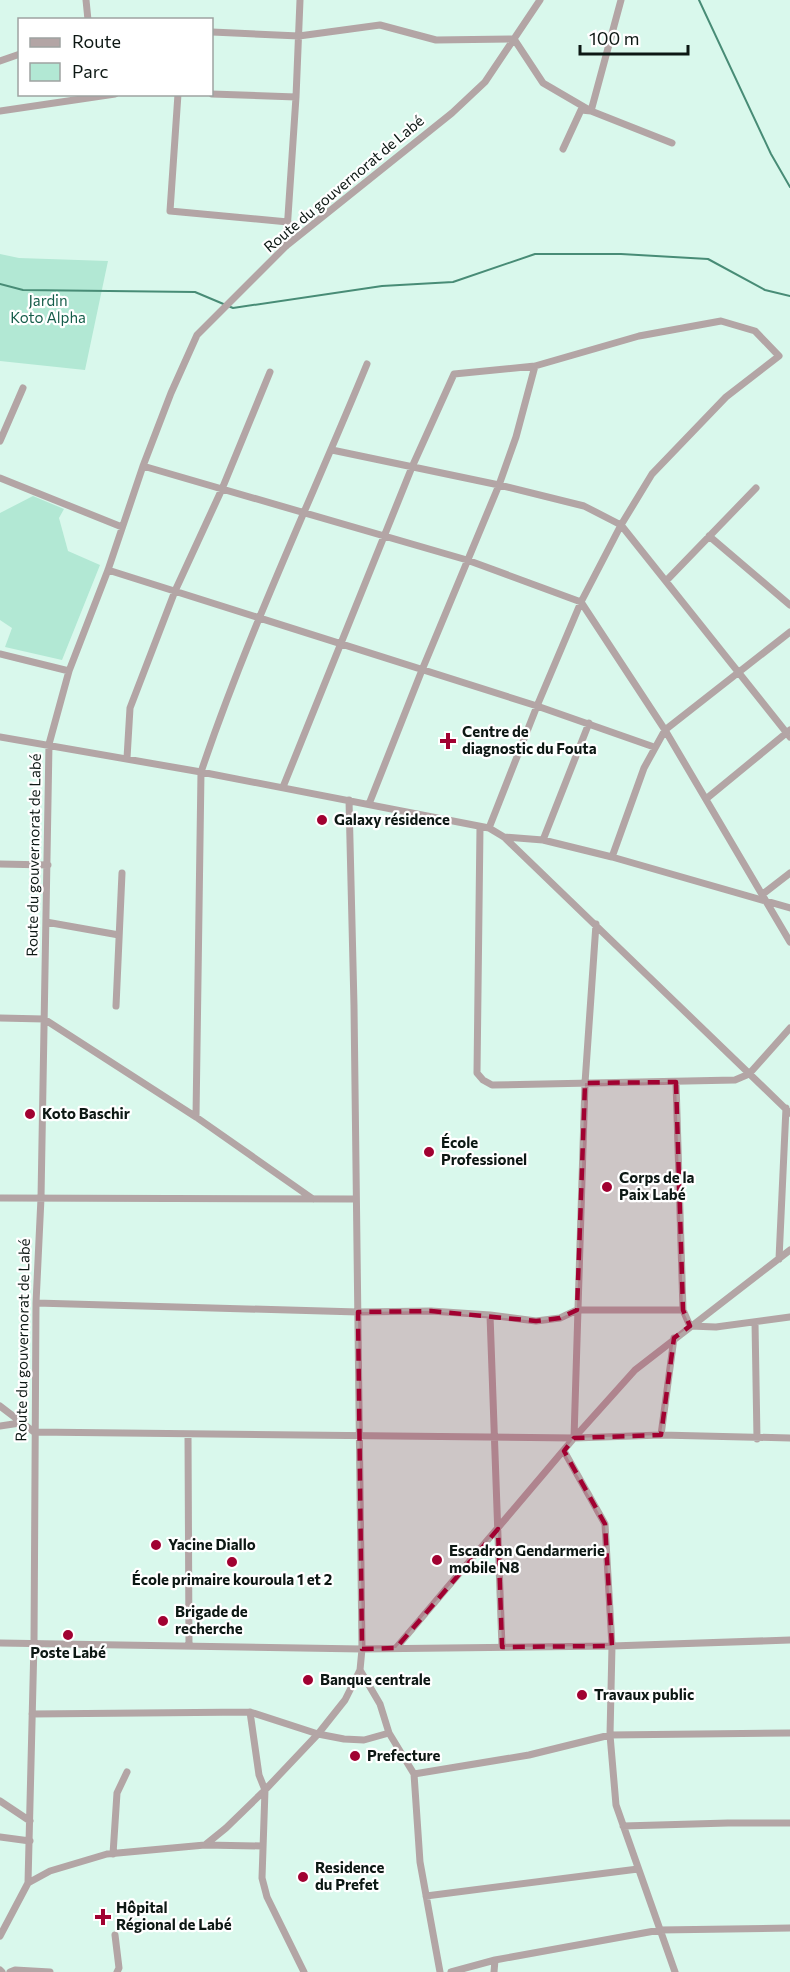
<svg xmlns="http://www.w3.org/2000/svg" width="790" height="1972" viewBox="0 0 790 1972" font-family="Commissioner,sans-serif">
<rect width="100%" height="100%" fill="#d9f8ec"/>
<path fill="#b2e8d4" d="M 0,254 L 19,258 L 108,261 L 85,370 L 0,361 Z
M 33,496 L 64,509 L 59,518 L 68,551 L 100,565 L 62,660 L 5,647 L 12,628 L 0,620 L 0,513 Z"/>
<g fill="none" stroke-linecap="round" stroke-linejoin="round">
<path stroke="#488c76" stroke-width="2" d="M 699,0 L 771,154 L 790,187
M 0,284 L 23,290 L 195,292 L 233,308 L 382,286 L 453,282 L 535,254 L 621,254 L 708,259 L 765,290 L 790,296"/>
<path stroke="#b3a5a5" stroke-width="7" d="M 86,0 L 88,20
M 212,32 L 299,36 L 380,25 L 436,40 L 514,39 L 543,83 L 591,111 L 672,143
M 0,61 L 20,54
M 178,94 L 170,211 L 288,222
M 212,94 L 296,97
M 0,111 L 115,94
M 563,149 L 581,110 L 591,111 L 621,0
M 286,246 L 296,97 L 300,0
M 0,441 L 23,388
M 332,450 L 499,485 L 584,506 L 621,525 L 790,737
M 143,466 L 467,560 L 581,602 L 665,730 L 790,942
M 0,478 L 122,527
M 709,536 L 790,605
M 108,570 L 537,706 L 654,747
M 666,581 L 756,488
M 0,654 L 69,671
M 0,737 L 201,772 L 489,828 L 504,837 L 790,1113
M 127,758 L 130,708 L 175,591 L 222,489 L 270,372
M 283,787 L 412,467 L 454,374 L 535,366 L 639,336 L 721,321 L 755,331 L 779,356 L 726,397 L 652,474 L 621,525 L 581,602 L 537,706 L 489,828
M 706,799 L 790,730
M 369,804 L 422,670 L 499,485 L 516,437 L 535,366
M 480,827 L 477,1073 L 483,1080 L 492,1085 L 735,1080 L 749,1074 L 790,1028
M 504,837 L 543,840 L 612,857 L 790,908
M 543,840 L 589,723
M 612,857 L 644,768 L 665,730 L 790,632
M 0,864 L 48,865
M 763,894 L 790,873
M 46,922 L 119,935
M 116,1006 L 122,873
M 0,1018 L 44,1019 L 196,1117 L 313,1199
M 676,1082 L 683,1310 L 690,1326 L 716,1327 L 790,1317
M 196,1117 L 201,772 C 248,633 311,500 367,364
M 0,1198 L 356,1199
M 779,1259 L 786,1108
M 36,1303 L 358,1312 L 431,1311 L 490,1315 L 536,1321 L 560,1318 L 577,1310 L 683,1310
M 490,1315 L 502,1647
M 755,1322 L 757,1439
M 0,1406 L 34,1432 L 574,1438 L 661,1435 L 790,1438
M 0,1426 L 20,1423
M 188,1434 L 189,1646
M 661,1435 L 674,1338
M 574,1438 L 585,1083 L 596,924
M 564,1451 L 605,1524 L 612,1646 L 610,1735 L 616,1805 L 675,1972
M 0,1643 L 362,1649 L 612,1646 L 790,1640
M 396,1648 L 574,1438 L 635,1370 L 790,1250
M 360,1670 L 380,1704 L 389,1733
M 32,1714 L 250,1712 L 318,1734 L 344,1739 L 364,1740 L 389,1733 L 414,1774 L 420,1862 L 440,1972
M 414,1774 L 529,1755 L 610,1735 L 790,1733
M 0,1801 L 30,1821
M 623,1826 L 728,1823 L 790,1823
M 0,1837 L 30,1841
M 205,1845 L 226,1828 L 265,1790 L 259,1775 L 250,1712
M 113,1854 L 117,1793 L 127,1772
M 28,1883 L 34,1643 L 36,1303 L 41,1198 L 49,744 L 69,671 L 108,570 L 143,466 L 171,393 L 197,335 L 286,246 L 452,113 L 485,82 L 540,0
M 426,1896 L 638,1869
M 115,1935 L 119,1968 L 117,1972
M 0,1936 L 28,1883 L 50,1871 L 107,1854 L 205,1845 L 262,1846
M 0,1970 L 2,1972
M 10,1972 L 15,1970 L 50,1972
M 304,1972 L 267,1897 L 262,1878 L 265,1790 L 318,1734 L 345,1700 L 360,1670 L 362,1649 L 354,1006 L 349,800
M 451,1972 L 495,1960 L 660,1930 L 790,1928
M 494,1972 L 495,1960"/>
</g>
<path fill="#a10131" fill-opacity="0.2" stroke="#a10131" stroke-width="4.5" stroke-dasharray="12 8" stroke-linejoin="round" d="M 676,1082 L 683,1310 L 690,1326 L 674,1338 L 661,1435 L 574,1438 L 564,1451 L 605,1524 L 612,1646 L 502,1647 L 498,1529 L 396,1648 L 362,1649 L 358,1312 L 431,1311 L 536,1321 L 560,1318 L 577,1310 L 585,1083 Z"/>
<g fill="#a10131" stroke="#fff" stroke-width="2">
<path d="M445 732h6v6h6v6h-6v6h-6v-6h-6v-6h6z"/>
<circle cx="322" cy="820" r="6"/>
<circle cx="30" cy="1114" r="6"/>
<circle cx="429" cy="1152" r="6"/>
<circle cx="607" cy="1187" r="6"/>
<circle cx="156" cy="1545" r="6"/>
<circle cx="437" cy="1560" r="6"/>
<circle cx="232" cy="1562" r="6"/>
<circle cx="163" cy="1621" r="6"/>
<circle cx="68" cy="1635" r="6"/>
<circle cx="308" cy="1680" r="6"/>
<circle cx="582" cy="1695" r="6"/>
<circle cx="355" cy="1756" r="6"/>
<circle cx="303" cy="1877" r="6"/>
<path d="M100 1908h6v6h6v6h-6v6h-6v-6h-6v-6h6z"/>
</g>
<g text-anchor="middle" stroke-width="4.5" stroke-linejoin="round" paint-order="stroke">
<g font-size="15" fill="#0d1814" stroke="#fff">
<text transform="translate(344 184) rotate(-40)" y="5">Route du gouvernorat de Labé</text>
<text transform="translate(34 855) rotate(-89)" y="5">Route du gouvernorat de Labé</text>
<text transform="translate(23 1340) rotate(-89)" y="5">Route du gouvernorat de Labé</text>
</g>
<g font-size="15" fill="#155d4a" stroke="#fff">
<text x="48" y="306">Jardin<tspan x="48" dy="17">Koto Alpha</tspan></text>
</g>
<g font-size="15" font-weight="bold" fill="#0d1814" stroke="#fff" text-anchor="start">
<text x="462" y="737">Centre de<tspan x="462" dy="17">diagnostic du Fouta</tspan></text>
<text x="334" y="825">Galaxy résidence</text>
<text x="42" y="1119">Koto Baschir</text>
<text x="441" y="1148">École<tspan x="441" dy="17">Professionel</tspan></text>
<text x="619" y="1183">Corps de la<tspan x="619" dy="17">Paix Labé</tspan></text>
<text x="168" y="1550">Yacine Diallo</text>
<text x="449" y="1556">Escadron Gendarmerie<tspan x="449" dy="17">mobile N8</tspan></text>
<text x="232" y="1585" text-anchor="middle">École primaire kouroula 1 et 2</text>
<text x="175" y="1617">Brigade de<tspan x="175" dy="17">recherche</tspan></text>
<text x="68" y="1658" text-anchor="middle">Poste Labé</text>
<text x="320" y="1685">Banque centrale</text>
<text x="594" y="1700">Travaux public</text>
<text x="367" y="1761">Prefecture</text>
<text x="315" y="1873">Residence<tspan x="315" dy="17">du Prefet</tspan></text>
<text x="116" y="1913">Hôpital<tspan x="116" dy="17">Régional de Labé</tspan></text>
</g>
</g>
<rect x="18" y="18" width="195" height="78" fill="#ffffff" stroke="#9ea3a1" stroke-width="1.5"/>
<rect x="30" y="38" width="30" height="9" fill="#b3a5a5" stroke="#9ea3a1" stroke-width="1.5"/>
<text x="72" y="48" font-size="18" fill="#0d1814">Route</text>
<rect x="30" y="63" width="30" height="18" fill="#b2e8d4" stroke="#9ea3a1" stroke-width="1.5"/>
<text x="72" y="78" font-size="18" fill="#0d1814">Parc</text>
<path d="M580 45v9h108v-9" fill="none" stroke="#0d1814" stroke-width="3"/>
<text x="589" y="45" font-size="18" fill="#0d1814" stroke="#ffffff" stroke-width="4.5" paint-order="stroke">100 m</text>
</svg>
